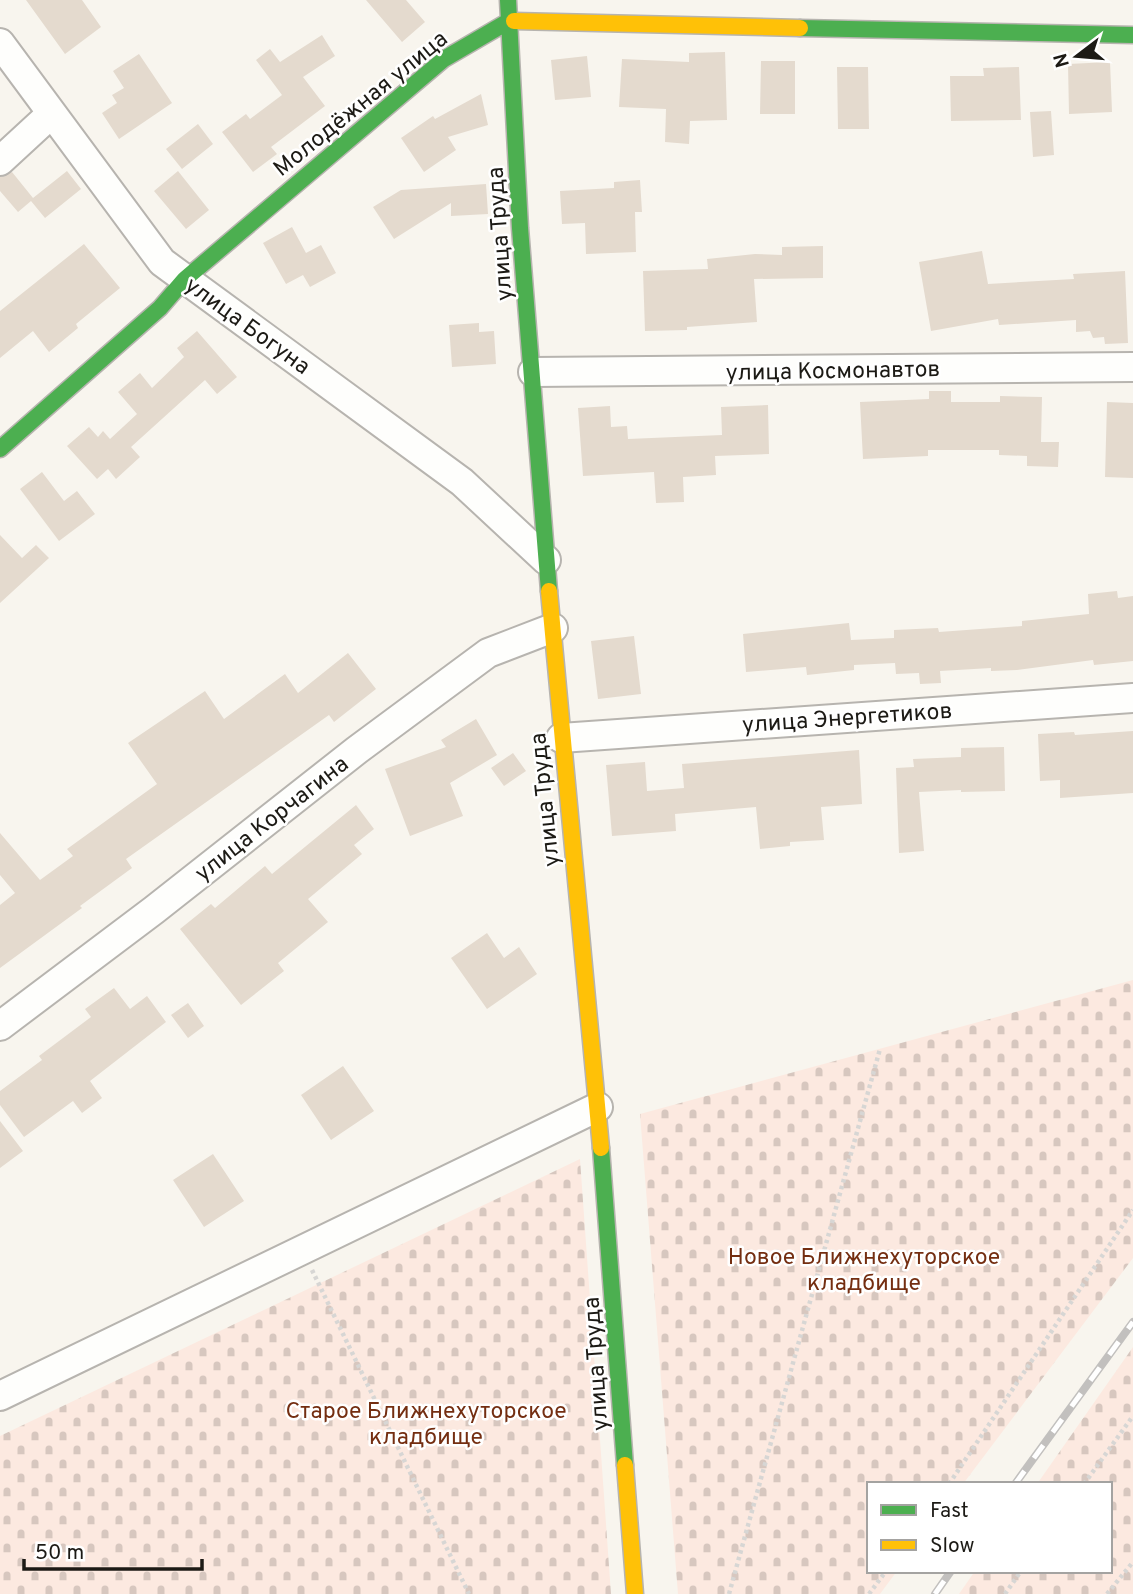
<svg xmlns="http://www.w3.org/2000/svg" width="1133" height="1594" viewBox="0 0 1133 1594" font-family="Overpass,sans-serif">
<defs>
<pattern id="cemetery-stones" width="16" height="16" patternUnits="userSpaceOnUse" patternTransform="scale(1.75)"><rect width="16" height="16" fill="#fce9e0"/><path d="M2 7V4a2 2 0 0 1 4 0v3zM10 15v-3a2 2 0 0 1 4 0v3z" fill="#d7c7bf"/></pattern>
</defs>
<rect width="100%" height="100%" fill="#f8f5ee"/>
<path fill="url(#cemetery-stones)" d="M 1133,980 L 1133,1258 L 963,1484 L 869,1484 L 869,1571 L 897,1571 L 880,1594 L 678,1594 L 640,1114 Z
M 580,1159 L 611,1594 L 0,1594 L 0,1436 Z
M 1133,1347 L 1133,1594 L 959,1594 L 975,1571 L 1110,1571 L 1110,1484 L 1037,1484 Z"/>
<path fill="#e4dace" d="M 26,0 L 82,0 L 101,27 L 65,54 Z
M 366,0 L 406,0 L 425,22 L 402,42 Z
M 322,35 L 335,56 L 303,77 L 325,106 L 271,147 L 277,154 L 253,172 L 222,132 L 246,114 L 250,119 L 282,95 L 256,60 L 270,49 L 280,62 Z
M 725,52 L 727,120 L 690,121 L 689,144 L 665,142 L 666,109 L 619,107 L 622,59 L 689,62 L 689,53 Z
M 139,54 L 172,103 L 119,139 L 102,113 L 117,103 L 112,95 L 124,88 L 113,71 Z
M 587,56 L 591,97 L 555,100 L 551,60 Z
M 761,61 L 795,61 L 795,114 L 760,114 Z
M 1110,62 L 1112,112 L 1069,114 L 1068,64 Z
M 837,67 L 868,67 L 869,129 L 838,129 Z
M 1019,67 L 1021,120 L 951,121 L 950,76 L 984,76 L 983,68 Z
M 481,94 L 488,125 L 448,137 L 456,150 L 424,172 L 401,138 L 433,116 L 435,119 Z
M 1051,111 L 1054,155 L 1033,157 L 1030,112 Z
M 198,124 L 213,144 L 182,169 L 166,149 Z
M 67,171 L 81,189 L 45,218 L 31,201 L 18,212 L 0,191 L 0,177 L 12,172 L 33,198 Z
M 178,171 L 209,210 L 186,229 L 154,191 Z
M 640,180 L 642,212 L 635,212 L 636,252 L 586,254 L 585,223 L 562,224 L 560,191 L 614,188 L 614,182 Z
M 486,184 L 488,214 L 451,216 L 451,203 L 394,239 L 373,207 L 401,190 Z
M 292,227 L 306,253 L 321,245 L 336,273 L 310,287 L 303,275 L 286,284 L 263,243 Z
M 84,244 L 120,288 L 76,324 L 78,328 L 49,352 L 33,331 L 0,358 L 0,311 Z
M 823,246 L 823,278 L 754,279 L 757,322 L 687,327 L 687,330 L 645,331 L 643,271 L 708,269 L 707,259 L 755,254 L 782,255 L 782,247 Z
M 982,251 L 988,284 L 1074,279 L 1073,274 L 1125,271 L 1128,343 L 1105,344 L 1104,337 L 1093,338 L 1090,331 L 1076,332 L 1076,320 L 999,325 L 998,319 L 931,331 L 919,262 Z
M 479,323 L 479,332 L 494,331 L 496,364 L 452,367 L 449,325 Z
M 197,331 L 237,377 L 217,394 L 205,380 L 131,447 L 140,457 L 116,479 L 108,469 L 97,479 L 67,446 L 89,427 L 98,437 L 103,431 L 110,439 L 137,414 L 118,392 L 140,373 L 152,388 L 184,357 L 177,348 Z
M 929,391 L 951,391 L 951,402 L 1000,402 L 1000,396 L 1042,397 L 1041,442 L 1059,442 L 1058,467 L 1027,466 L 1027,456 L 999,455 L 999,450 L 928,450 L 928,456 L 863,459 L 860,402 L 929,399 Z
M 1107,402 L 1133,403 L 1133,478 L 1105,477 Z
M 768,405 L 769,454 L 715,456 L 716,475 L 683,477 L 684,502 L 656,503 L 654,472 L 583,476 L 578,408 L 610,406 L 611,427 L 627,426 L 628,439 L 722,435 L 721,407 Z
M 42,472 L 64,501 L 77,491 L 95,514 L 59,541 L 20,489 Z
M 0,535 L 22,558 L 36,545 L 49,558 L 0,603 Z
M 1117,591 L 1118,598 L 1133,596 L 1133,661 L 1094,665 L 1093,660 L 1017,670 L 991,671 L 991,668 L 940,671 L 941,683 L 920,684 L 919,673 L 896,674 L 895,663 L 854,665 L 854,670 L 807,675 L 806,667 L 746,672 L 743,634 L 849,623 L 851,640 L 894,638 L 894,630 L 938,628 L 939,632 L 1022,626 L 1022,621 L 1089,614 L 1088,594 Z
M 634,636 L 641,694 L 598,699 L 591,641 Z
M 348,653 L 376,689 L 334,722 L 329,715 L 126,859 L 132,868 L 80,906 L 82,908 L 0,968 L 0,905 L 15,893 L 0,875 L 0,833 L 40,880 L 73,856 L 67,849 L 157,784 L 128,743 L 205,691 L 224,719 L 285,674 L 298,693 Z
M 476,719 L 497,755 L 450,783 L 463,816 L 410,836 L 385,769 L 446,747 L 441,740 Z
M 1133,731 L 1133,793 L 1060,798 L 1060,780 L 1040,781 L 1038,734 L 1074,732 L 1075,735 Z
M 1004,747 L 1005,791 L 961,792 L 961,790 L 919,792 L 924,851 L 899,853 L 896,768 L 914,767 L 913,759 L 961,757 L 961,748 Z
M 859,750 L 862,804 L 821,807 L 824,840 L 790,842 L 790,846 L 760,849 L 756,807 L 675,814 L 676,831 L 612,836 L 606,765 L 645,762 L 647,791 L 684,788 L 682,764 Z
M 513,753 L 526,771 L 504,786 L 491,768 Z
M 356,805 L 374,829 L 354,845 L 362,854 L 308,899 L 328,922 L 278,963 L 284,971 L 241,1005 L 180,929 L 211,904 L 215,908 L 265,866 L 272,874 Z
M 487,933 L 504,958 L 519,947 L 537,974 L 487,1009 L 451,958 Z
M 114,988 L 130,1009 L 147,996 L 166,1022 L 90,1081 L 102,1098 L 82,1113 L 73,1101 L 24,1137 L 0,1105 L 0,1091 L 42,1060 L 39,1056 L 91,1017 L 85,1009 Z
M 188,1003 L 204,1026 L 188,1038 L 171,1015 Z
M 343,1066 L 374,1111 L 331,1140 L 301,1095 Z
M 0,1121 L 23,1151 L 0,1168 Z
M 213,1154 L 244,1201 L 204,1227 L 173,1180 Z"/>
<g fill="none" stroke-linecap="round" stroke-linejoin="round">
<defs>
<path id="street" d="M 0,43 L 162,262 L 462,482 L 546,560
M 0,161 L 51,114
M 533,372 L 1133,367
M 561,738 L 1133,698
M 0,1026 L 154,910 L 357,750 L 488,653 L 553,628
M 0,1396 L 598,1107"/>
<path id="fast" d="M 508,0 L 520,228 L 549,591
M 800,28 L 1133,35
M 0,449 L 160,308 L 185,279 L 444,59 L 509,21 L 514,21
M 601,1148 L 625,1465"/>
<path id="slow" d="M 514,21 L 800,28
M 549,591 L 601,1148
M 625,1465 L 635,1594"/>
</defs>
<use href="#street" stroke="#b7b4af" stroke-width="32"/>
<use href="#fast" stroke="#b7b4af" stroke-width="19"/>
<use href="#slow" stroke="#b7b4af" stroke-width="19"/>
<path stroke="#d7d6d4" stroke-width="4.5" stroke-dasharray="3.5 3.5" stroke-linecap="butt" d="M 312,1270 L 469,1594
M 949,1484 L 1133,1210
M 1084,1484 L 1133,1416
M 729,1594 L 880,1049
M 869,1594 L 886,1571
M 1005,1594 L 1021,1571
M 1107,1594 L 1133,1562"/>
<use href="#street" stroke="#fefefc" stroke-width="28"/>
<use href="#fast" stroke="#4caf50" stroke-width="16"/>
<use href="#slow" stroke="#ffc107" stroke-width="16"/>
<defs>
<path id="rail" d="M 1015,1484 L 1133,1322
M 935,1594 L 951,1571"/>
</defs>
<use href="#rail" stroke="#c2c0be" stroke-width="8"/>
<use href="#rail" stroke="#fff" stroke-width="5" stroke-dasharray="16" stroke-linecap="butt"/>
</g>
<g text-anchor="middle" stroke-width="5" stroke-linejoin="round" paint-order="stroke">
<g font-size="23" fill="#1c1a15" stroke="#fff">
<text transform="translate(360 103) rotate(-39)" y="8">Молодёжная улица</text>
<text transform="translate(499 234) rotate(-94)" y="8">улица Труда</text>
<text transform="translate(248 325) rotate(36)" y="8">улица Богуна</text>
<text transform="translate(833 370) rotate(-1)" y="8">улица Космонавтов</text>
<text transform="translate(847 717) rotate(-4)" y="8">улица Энергетиков</text>
<text transform="translate(544 800) rotate(-96)" y="8">улица Труда</text>
<text transform="translate(271 818) rotate(-38)" y="8">улица Корчагина</text>
<text transform="translate(595 1364) rotate(-94)" y="8">улица Труда</text>
</g>
<g font-size="23" fill="#742e11" stroke="#fff">
<text x="864" y="1264">Новое Ближнехуторское<tspan x="864" dy="26">кладбище</tspan></text>
<text x="426" y="1418">Старое Ближнехуторское<tspan x="426" dy="26">кладбище</tspan></text>
</g>
</g>
<rect x="867" y="1482" width="245" height="91" fill="#ffffff" stroke="#a4a3a1" stroke-width="2"/>
<rect x="881" y="1505" width="35" height="10" fill="#4caf50" stroke="#a4a3a1" stroke-width="2"/>
<text x="930" y="1517" font-size="21" fill="#1c1a15">Fast</text>
<rect x="881" y="1540" width="35" height="10" fill="#ffc107" stroke="#a4a3a1" stroke-width="2"/>
<text x="930" y="1552" font-size="21" fill="#1c1a15">Slow</text>
<g transform="translate(1077 56) rotate(254)" stroke="#ffffff" stroke-width="5" paint-order="stroke">
<path d="M0-5L12 26L0 18L-12 26Z" fill="#1c1a15"/>
<text y="-10" font-size="19" font-weight="bold" text-anchor="middle" fill="#1c1a15">N</text>
</g>
<path d="M24 1559v10h178v-10" fill="none" stroke="#1c1a15" stroke-width="3.5"/>
<text x="35" y="1559" font-size="21" fill="#1c1a15" stroke="#ffffff" stroke-width="5" paint-order="stroke">50 m</text>
</svg>
